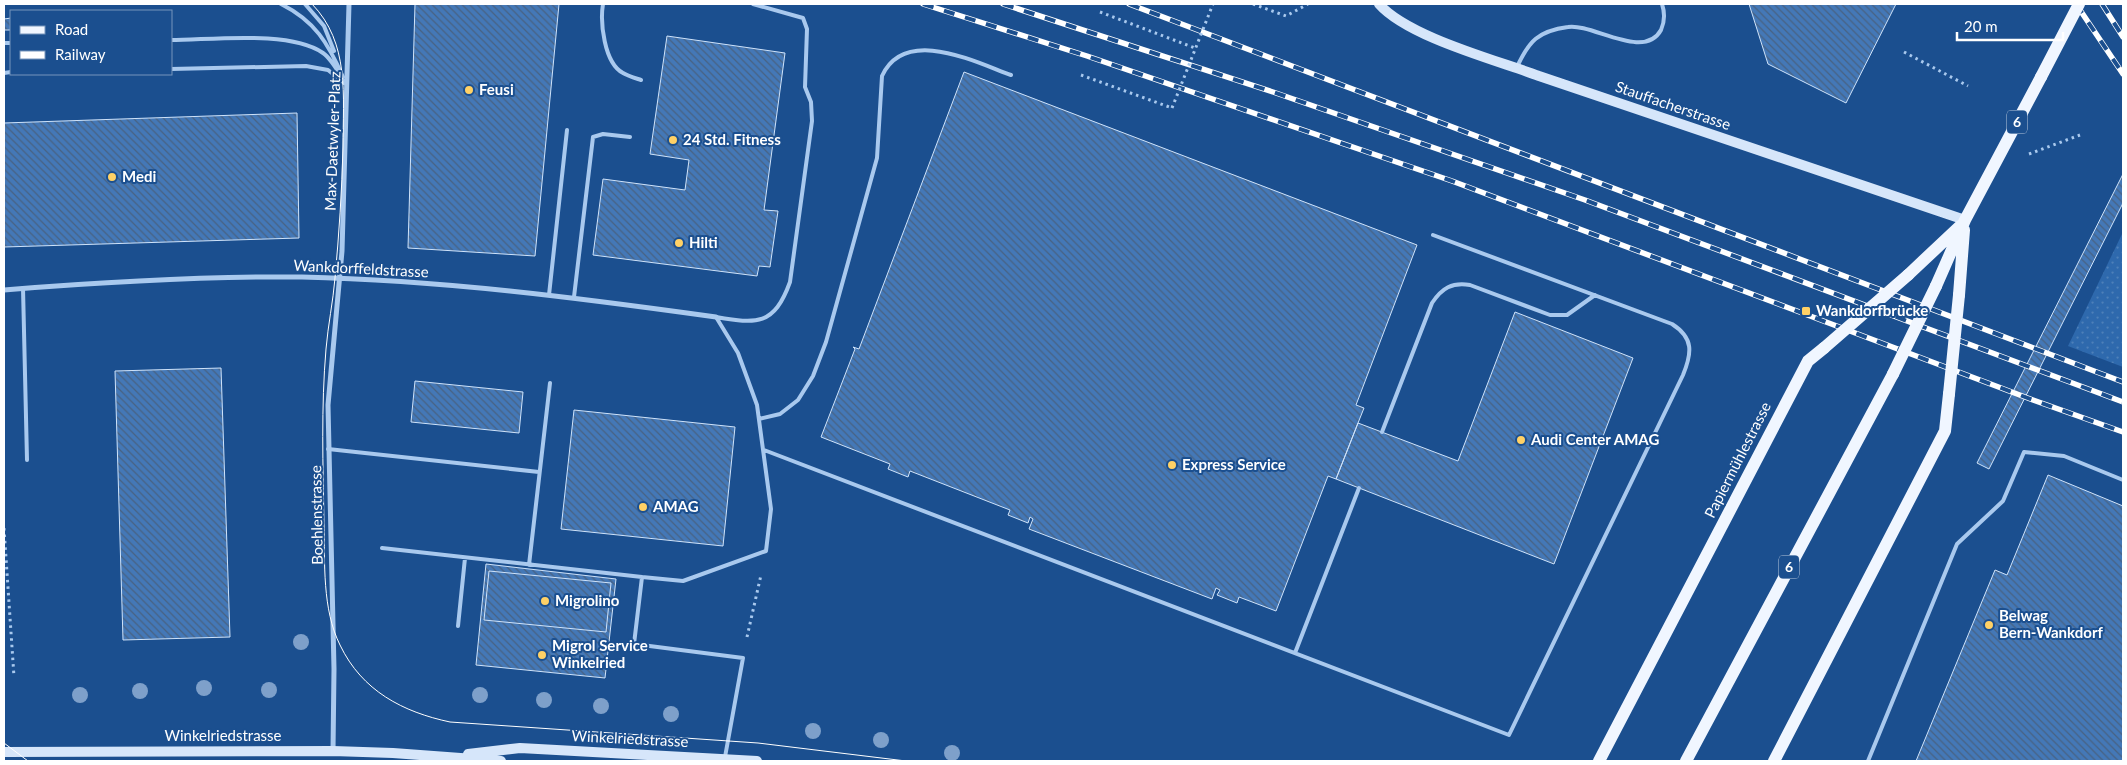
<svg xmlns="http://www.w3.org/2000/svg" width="2127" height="765" viewBox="0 0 2127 765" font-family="Lato,sans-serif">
<defs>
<pattern id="grass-dots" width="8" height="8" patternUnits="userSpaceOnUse" patternTransform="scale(1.25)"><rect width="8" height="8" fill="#2e69ad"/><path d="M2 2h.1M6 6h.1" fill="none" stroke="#4d80b9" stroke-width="1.8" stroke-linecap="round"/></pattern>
<pattern id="building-back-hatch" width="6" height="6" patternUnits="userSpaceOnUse" patternTransform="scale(1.25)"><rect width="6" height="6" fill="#4478b7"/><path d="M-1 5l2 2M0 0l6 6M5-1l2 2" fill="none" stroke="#486282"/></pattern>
</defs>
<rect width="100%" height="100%" fill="#1b4f8f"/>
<path fill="url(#grass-dots)" d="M 2123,232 L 2123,367 L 2068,346 Z"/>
<path fill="url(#building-back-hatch)" stroke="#cfe3fa" d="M 415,4 L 559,4 L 535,256 L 408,248 Z
M 1749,4 L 1896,4 L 1846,103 L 1768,64 Z
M 11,18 L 11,30 L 4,30 L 4,19 Z
M 667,36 L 785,53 L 764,210 L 778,211 L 770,267 L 759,266 L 757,276 L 593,255 L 603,179 L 685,190 L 689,160 L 650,154 Z
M 964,72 L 1417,245 L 1356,405 L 1364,408 L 1358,423 L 1336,479 L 1328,476 L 1276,611 L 1239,597 L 1237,603 L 1217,595 L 1220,590 L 1216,588 L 1212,599 L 1029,529 L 1033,519 L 1030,517 L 1028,523 L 1008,515 L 1010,510 L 910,471 L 908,477 L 888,469 L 890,464 L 821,437 L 855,349 L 853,347 L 859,349 Z
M 297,113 L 299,238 L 4,247 L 4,123 Z
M 2123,174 L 2123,203 L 1989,469 L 1977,463 Z
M 1515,312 L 1633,358 L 1554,564 L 1336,479 L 1358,423 L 1458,461 Z
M 221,368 L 230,637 L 123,640 L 115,371 Z
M 415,381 L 523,392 L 519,433 L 411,422 Z
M 574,410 L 735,427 L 723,546 L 561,529 Z
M 2048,475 L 2123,506 L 2123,761 L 1916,761 L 1995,570 L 2007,575 Z
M 486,564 L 616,579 L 605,678 L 476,665 Z
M 489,571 L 611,583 L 606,632 L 484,620 Z"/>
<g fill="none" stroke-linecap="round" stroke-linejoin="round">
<path stroke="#a9c9ee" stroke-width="3" stroke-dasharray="2.5 4" stroke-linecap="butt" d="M 1253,4 L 1286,16 L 1308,4
M 1100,12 L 1195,48
M 1904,52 L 1968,86
M 1081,75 L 1172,108
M 2029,154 L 2080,135
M 4,528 L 14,677
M 747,637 L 761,575"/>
<path stroke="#a9c9ee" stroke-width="4" d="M 281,4 C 315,21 328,43 343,77
M 305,4 L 324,26 L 334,51
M 603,4 C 600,22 604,63 623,73 C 628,76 635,78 641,80
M 171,40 C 211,40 290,30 323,53 C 332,59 340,75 346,84
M 4,43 L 11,43
M 1517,67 C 1529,41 1538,31 1568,27 C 1592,23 1644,61 1661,30 C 1665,21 1665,13 1662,4
M 171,69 L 306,66 L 328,70 L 344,83
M 4,73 L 11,72
M 23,288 L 27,460
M 549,295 L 567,130
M 574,297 L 593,137 L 603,134 L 630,137
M 716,317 L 738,353 L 757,405 L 771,509 L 766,551 L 683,581 L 642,577 L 634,644 L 743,658 L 725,757
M 716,317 C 757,324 774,326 790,282 L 812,121 L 811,102 L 805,87 L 807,29 L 803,18 L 753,4
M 759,419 L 780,414 L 798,400 L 813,376 L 826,342 L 877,158 L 882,76 C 905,26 975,62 1011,75
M 1382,432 L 1432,303 C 1442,288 1452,282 1470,285 L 1550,315 L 1567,315 L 1595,295
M 328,449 L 539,472
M 764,450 L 1509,735 L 1683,375 C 1692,353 1694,338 1672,324 L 1433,235
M 382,548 L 642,577
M 529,565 L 550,383
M 458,626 L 465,558
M 1295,653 L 1359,488
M 1868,761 L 1957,544 L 2003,501 L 2024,452 L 2064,456 L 2123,480"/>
<path stroke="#a9c9ee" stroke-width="5" d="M 4,290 C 103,282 203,276 302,277 C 441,280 579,298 716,317
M 333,751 L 334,669 L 328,405 L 342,251 L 349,4"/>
<path stroke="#d6e6fa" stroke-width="10" d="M 1379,4 C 1408,37 1496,60 1539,76 C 1681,125 1824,171 1965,220
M 4,752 L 333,751 L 393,753 L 501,761
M 468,754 L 520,748 L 757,761"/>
<path stroke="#f0f6ff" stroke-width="12" d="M 1908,275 L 1960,226
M 1936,286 L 1965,220 L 2041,77
M 1959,295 L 1964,230
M 1599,761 L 1808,361 L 1824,348
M 1686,761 L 1893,374
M 1774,761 L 1945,431 L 1949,394"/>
<path stroke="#fff" stroke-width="1" d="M 312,4 C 350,43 343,96 343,147 C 342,190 339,234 335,278 C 333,302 328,325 326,349 C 321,407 323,466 324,524 C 325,563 322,609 340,645 C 362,691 403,712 450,722 L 758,743 L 906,761
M 4,743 L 28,761"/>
<defs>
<path id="rail" d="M 923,4 L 1087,56 L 1452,181 L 2033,400 L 2123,432
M 1003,4 L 1273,92 L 1585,200 L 2123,402
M 1129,4 L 2123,382
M 2076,4 L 2123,74
M 2102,4 L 2123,37"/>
</defs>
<use href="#rail" stroke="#fff" stroke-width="5.5"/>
<use href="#rail" stroke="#1b4f8f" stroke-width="4" stroke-dasharray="11" stroke-linecap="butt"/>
<path stroke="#a9c9ee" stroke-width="3" stroke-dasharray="2.5 4" stroke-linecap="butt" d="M 1172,108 L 1213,4"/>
<path stroke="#f0f6ff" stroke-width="12" d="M 2041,77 L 2079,4
M 1824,348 L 1908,275
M 1893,374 L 1936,286
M 1949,394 L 1959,295"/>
</g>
<g fill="#7ea0ca">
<circle cx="301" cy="642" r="8"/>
<circle cx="204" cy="688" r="8"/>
<circle cx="269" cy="690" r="8"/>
<circle cx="140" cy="691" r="8"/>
<circle cx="80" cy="695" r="8"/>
<circle cx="480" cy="695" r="8"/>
<circle cx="544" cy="700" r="8"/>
<circle cx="601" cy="706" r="8"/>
<circle cx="671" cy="714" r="8"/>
<circle cx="813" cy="731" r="8"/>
<circle cx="881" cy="740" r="8"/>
<circle cx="952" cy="753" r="8"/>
</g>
<g fill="#ffd166" stroke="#1b4f8f" stroke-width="2">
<circle cx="469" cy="90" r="5"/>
<circle cx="673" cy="140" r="5"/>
<circle cx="112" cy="177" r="5"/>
<circle cx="679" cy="243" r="5"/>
<rect x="1801" y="306" width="10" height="10" rx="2.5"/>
<circle cx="1521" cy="440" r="5"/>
<circle cx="1172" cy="465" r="5"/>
<circle cx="643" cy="507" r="5"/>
<circle cx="545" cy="601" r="5"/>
<circle cx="1989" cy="625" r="5"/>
<circle cx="542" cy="655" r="5"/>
</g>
<g text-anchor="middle" stroke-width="4" stroke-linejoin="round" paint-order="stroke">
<g fill="#1b4f8f" stroke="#bbcadd" stroke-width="1">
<rect x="2007" y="110.5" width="20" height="23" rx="4"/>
<rect x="1779" y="555.5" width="20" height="23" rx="4"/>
</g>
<g font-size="14" font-weight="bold" fill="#fff">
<text x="2017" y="127">6</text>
<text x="1789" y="572">6</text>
</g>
<g font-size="15" font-weight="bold" fill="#fff" stroke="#1b4f8f" text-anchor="start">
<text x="479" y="95">Feusi</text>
<text x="683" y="145">24 Std. Fitness</text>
<text x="122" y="182">Medi</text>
<text x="689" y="248">Hilti</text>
<text x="1816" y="316">Wankdorfbrücke</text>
<text x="1531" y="445">Audi Center AMAG</text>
<text x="1182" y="470">Express Service</text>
<text x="653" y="512">AMAG</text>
<text x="555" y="606">Migrolino</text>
<text x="1999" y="621">Belwag<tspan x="1999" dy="17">Bern-Wankdorf</tspan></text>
<text x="552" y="651">Migrol Service<tspan x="552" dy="17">Winkelried</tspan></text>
</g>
<g font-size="15" fill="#fff" stroke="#1b4f8f">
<text transform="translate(1673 106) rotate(19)" y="5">Stauffacherstrasse</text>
<text transform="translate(333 141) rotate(-88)" y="5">Max-Daetwyler-Platz</text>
<text transform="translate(361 269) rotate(3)" y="5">Wankdorffeldstrasse</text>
<text transform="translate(1738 460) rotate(-63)" y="5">Papiermühlestrasse</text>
<text transform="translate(317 515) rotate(-91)" y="5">Boehlenstrasse</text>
<text x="223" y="741">Winkelriedstrasse</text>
<text transform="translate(630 739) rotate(3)" y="5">Winkelriedstrasse</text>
</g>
</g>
<rect width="2127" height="765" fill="none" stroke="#ffffff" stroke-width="10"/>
<rect x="10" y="10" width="162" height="65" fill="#1b4f8f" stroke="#7695bc"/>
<rect x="20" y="26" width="25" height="8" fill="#f0f6ff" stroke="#7695bc"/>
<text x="55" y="35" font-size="15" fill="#ffffff">Road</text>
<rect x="20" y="51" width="25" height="8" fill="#ffffff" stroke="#7695bc"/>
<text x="55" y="60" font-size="15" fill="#ffffff">Railway</text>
<path d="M1957 32v8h106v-8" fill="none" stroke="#ffffff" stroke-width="2.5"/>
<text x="1964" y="32" font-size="15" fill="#ffffff" stroke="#1b4f8f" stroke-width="4" paint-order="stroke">20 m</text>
</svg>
